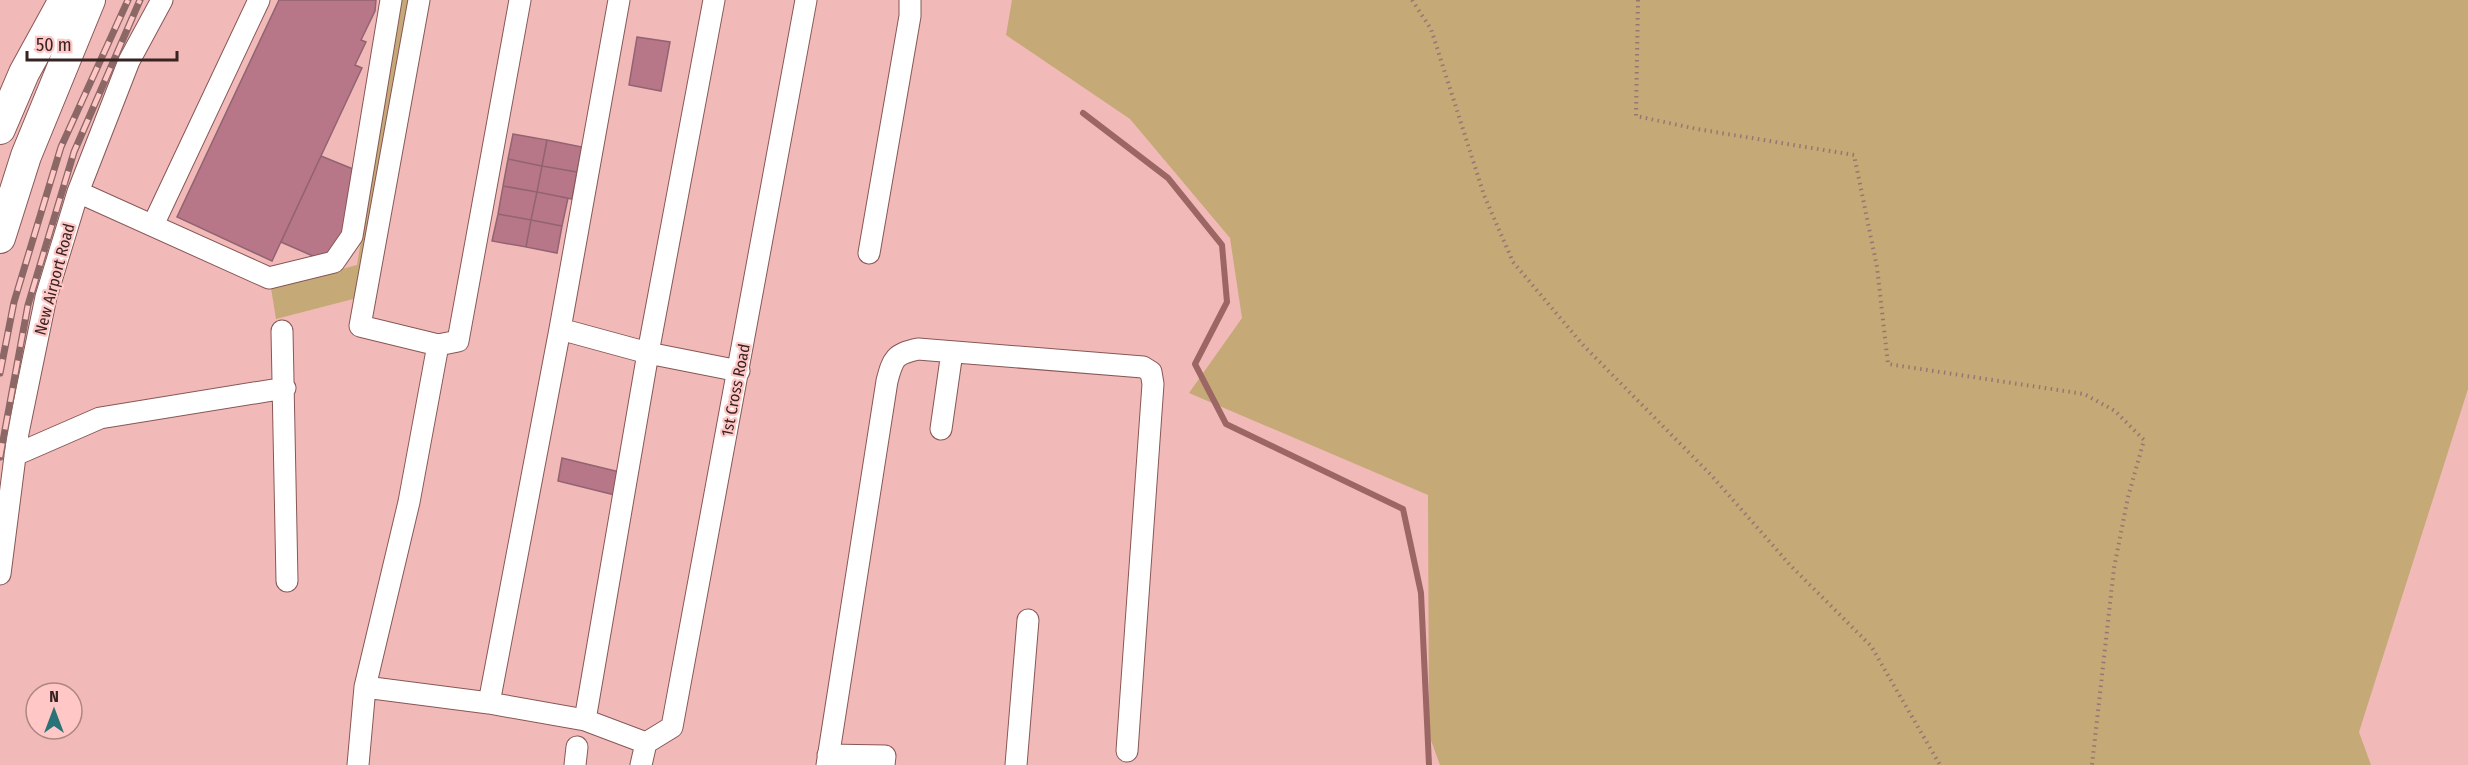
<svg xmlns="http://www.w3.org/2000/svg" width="2468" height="765" viewBox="0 0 2468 765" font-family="'Fira Sans Condensed',sans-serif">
<rect width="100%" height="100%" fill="#f1bab8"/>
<path fill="#c5a977" d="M 401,0 L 413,0 L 357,298 L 276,319 L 271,288 L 357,265 Z
M 1012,0 L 2468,0 L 2468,389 L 2359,732 L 2371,765 L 1440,765 L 1429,735 L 1428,495 L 1189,393 L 1242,318 L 1230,238 L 1130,119 L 1006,35 Z"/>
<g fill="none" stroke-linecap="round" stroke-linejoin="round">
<path stroke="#9b6664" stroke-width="6" d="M 1083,113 L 1168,178 L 1222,245 L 1227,302 L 1195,364 L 1226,424 L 1403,509 L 1421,593 L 1429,765"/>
</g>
<path fill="#b77789" stroke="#926370" stroke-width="1.5" d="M 279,0 L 376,0 L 375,11 L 361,40 L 366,42 L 355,65 L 362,68 L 272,261 L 177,217 Z
M 637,37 L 670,42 L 661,91 L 629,85 Z
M 513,134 L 547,140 L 542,166 L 508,159 Z
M 547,140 L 582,147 L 577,172 L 542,166 Z
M 321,156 L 358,171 L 347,234 L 322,260 L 281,242 Z
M 508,159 L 542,166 L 537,192 L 503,186 Z
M 542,166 L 577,172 L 572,199 L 537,192 Z
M 503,186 L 537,192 L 531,220 L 498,214 Z
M 537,192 L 568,198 L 562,226 L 531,220 Z
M 498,214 L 531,220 L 526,247 L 492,241 Z
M 531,220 L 562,226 L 557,253 L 526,247 Z
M 562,458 L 624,473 L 619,496 L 558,481 Z"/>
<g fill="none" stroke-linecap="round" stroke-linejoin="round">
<defs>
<path id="minor" d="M 419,0 L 360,326 L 438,345 L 409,502 L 365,687 L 489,703 L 560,329 L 619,0
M 78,192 L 269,278 L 334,262 L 352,236 L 391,0
M 153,225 L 259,0
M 869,253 L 910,16 L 910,0
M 560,329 L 648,353 L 739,371
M 282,331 L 287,581
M 438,345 L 458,341 L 520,0
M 941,429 L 952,352
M 15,455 L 100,418 L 285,388
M 0,574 L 18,433 L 46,297 L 78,192 L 129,61 L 162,0
M 489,703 L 585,720 L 648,353 L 714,0
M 585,720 L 646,743
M 828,755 L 885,756 L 884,765
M 358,765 L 365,687
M 575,765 L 577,747
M 641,765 L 646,743 L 672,727 L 806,0
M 827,765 L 887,381 C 893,358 895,354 918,349 L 1143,367 L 1151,372 L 1153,384 L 1127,751
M 1016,765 L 1028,620"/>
<path id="highway" d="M 0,129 L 24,73 L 64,0
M 0,238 L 26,156 L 90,0"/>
</defs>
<use href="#minor" stroke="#875756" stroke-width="23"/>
<use href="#highway" stroke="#875756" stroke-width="32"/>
<path stroke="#9b7472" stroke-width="4" stroke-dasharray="1.5 4.5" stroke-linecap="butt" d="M 1412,0 L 1431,29 L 1484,195 L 1513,262 L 1583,345 L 1712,476 L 1790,565 L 1871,646 L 1940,765
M 1638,0 L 1636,116 L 1697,129 L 1854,155 L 1877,267 L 1888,364 L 2084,394 L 2115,411 L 2144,440 L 2128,497 L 2114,568 L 2092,765"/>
<use href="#minor" stroke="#fff" stroke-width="21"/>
<use href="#highway" stroke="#fff" stroke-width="30"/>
<defs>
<path id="rail" d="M 0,373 L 14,302 L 61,147 L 128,0
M 0,457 L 28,305 L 74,152 L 140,0"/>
</defs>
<use href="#rail" stroke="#8b6766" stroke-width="7"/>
<use href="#rail" stroke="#ffc7c5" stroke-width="4.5" stroke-dasharray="14" stroke-linecap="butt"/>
</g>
<g text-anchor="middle" stroke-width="4.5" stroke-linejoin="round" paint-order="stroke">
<g font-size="16" fill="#382323" stroke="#ffc7c5">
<text transform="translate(54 279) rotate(-75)" y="6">New Airport Road</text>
<text transform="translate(735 390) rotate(-79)" y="6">1st Cross Road</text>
</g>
</g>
<g transform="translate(54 711)"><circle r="28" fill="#ffc7c5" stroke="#af8584" stroke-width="1.5"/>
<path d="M0-4.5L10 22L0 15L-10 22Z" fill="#297378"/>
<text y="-9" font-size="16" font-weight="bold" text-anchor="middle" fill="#382323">N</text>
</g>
<path d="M27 51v9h150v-9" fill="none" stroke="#382323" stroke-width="3"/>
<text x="36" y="51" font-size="18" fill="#382323" stroke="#ffc7c5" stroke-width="4.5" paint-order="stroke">50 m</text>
</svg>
